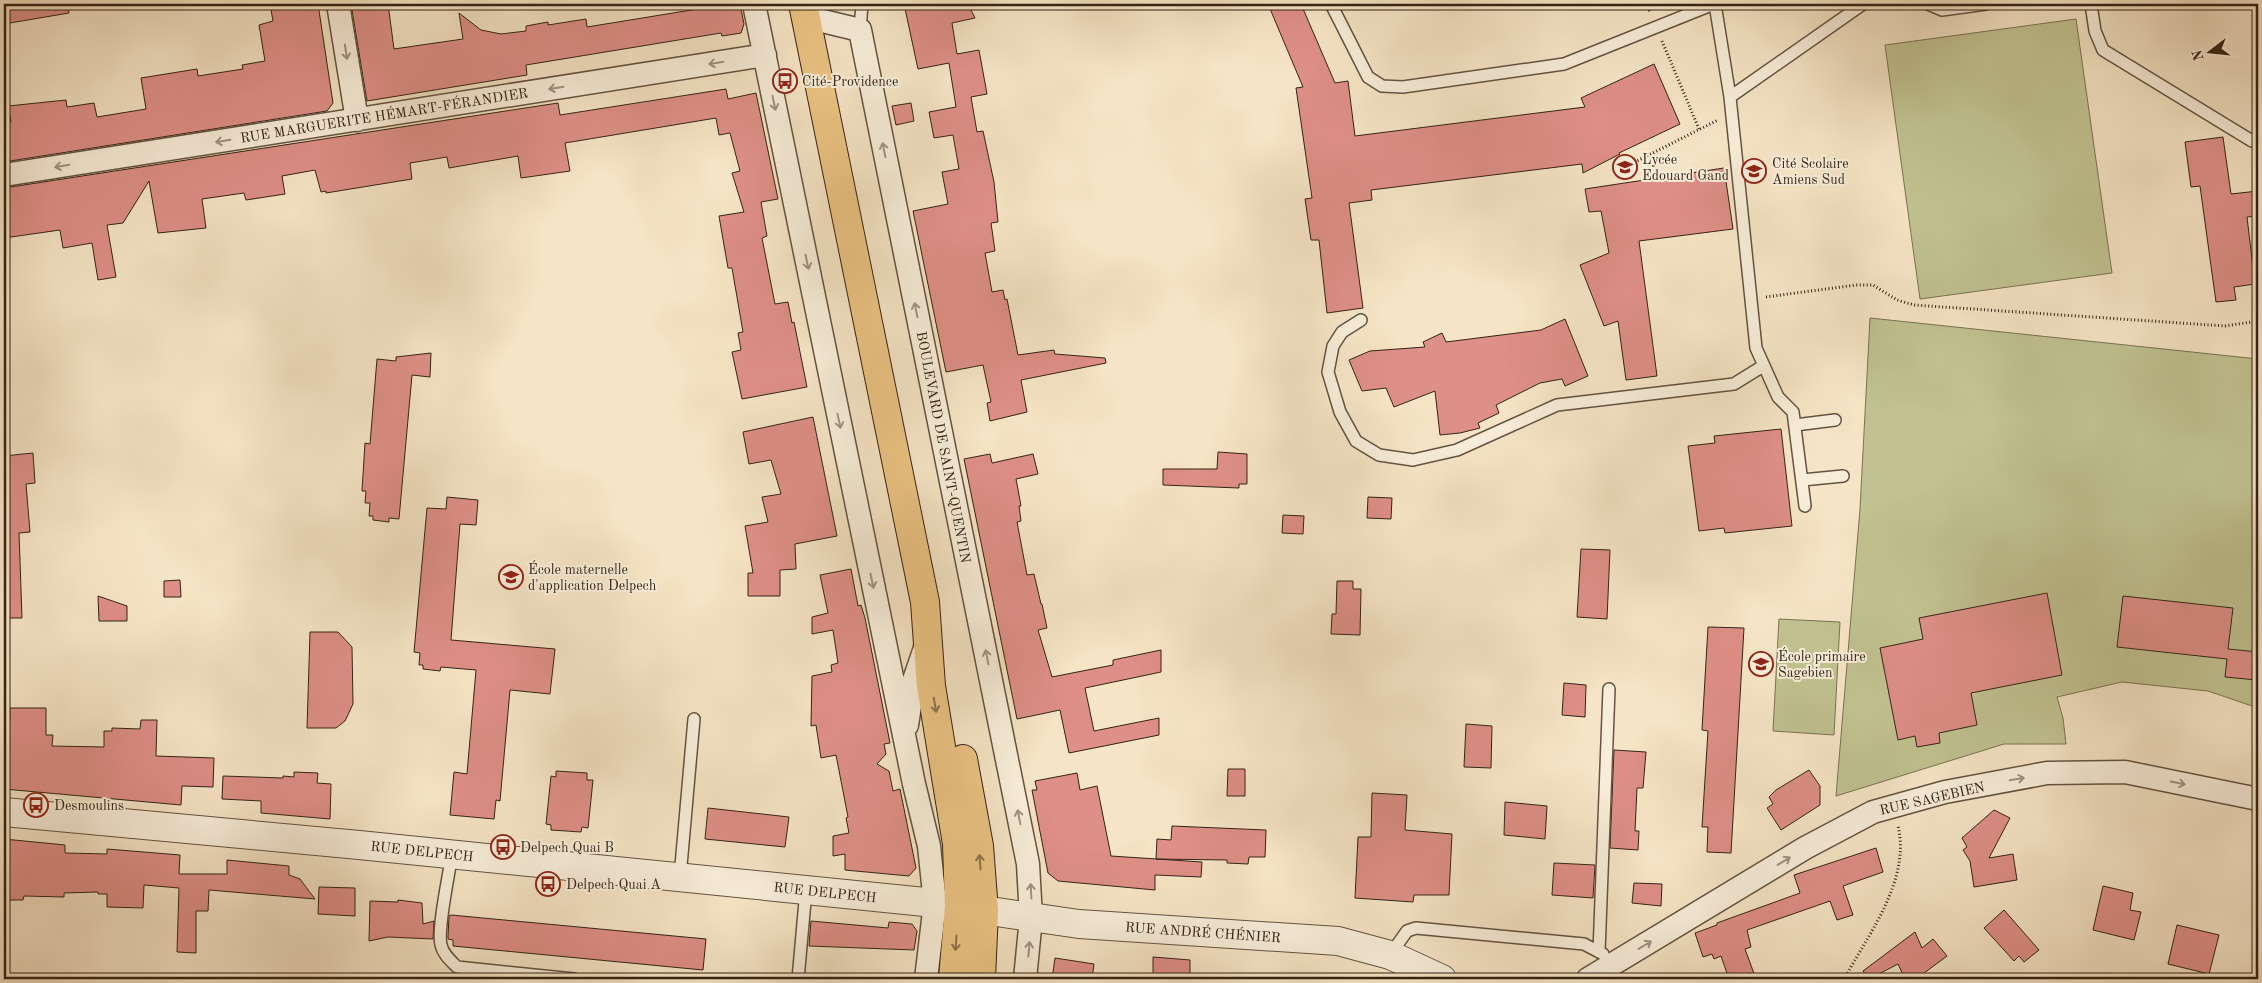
<svg xmlns="http://www.w3.org/2000/svg" width="2262" height="983" viewBox="0 0 2262 983" font-family="'Old Standard TT',serif">
<rect width="100%" height="100%" fill="#f5e4c5"/>
<filter id="stains"><feTurbulence type="fractalNoise" baseFrequency=".004" numOctaves="4"/><feColorMatrix values="0 0 0 0 .2 0 0 0 0 .09 0 0 0 0 .02 0 0 0 .5 -.17"/></filter>
<radialGradient id="worn" r=".72"><stop offset=".6" stop-color="#630" stop-opacity="0"/><stop offset="1" stop-color="#630" stop-opacity=".3"/></radialGradient>
<path fill="#c1c291" stroke="#7a7253" d="M 2076,19 L 2112,273 L 1920,299 L 1885,45 Z
M 1870,318 L 2258,359 L 2258,708 L 2208,691 L 2122,682 L 2057,697 L 2063,718 L 2066,744 L 2004,744 L 1836,796 L 1860,509 Z
M 1779,619 L 1840,622 L 1834,735 L 1773,731 Z"/>
<path fill="#de8f87" stroke="#342315" d="M 4,4 L 68,4 L 69,13 L 4,24 Z
M 270,4 L 318,4 L 333,103 L 327,111 L 4,162 L 4,123 L 11,122 L 8,106 L 66,100 L 67,107 L 94,103 L 97,117 L 146,109 L 141,78 L 197,69 L 198,76 L 243,69 L 242,65 L 265,61 L 259,25 L 273,21 Z
M 351,4 L 388,4 L 394,49 L 463,39 L 459,13 L 481,30 L 501,34 L 526,31 L 526,26 L 548,22 L 548,25 L 586,19 L 587,27 L 716,6 L 715,4 L 740,4 L 744,24 L 741,33 L 735,34 L 722,36 L 721,33 L 526,65 L 527,75 L 367,101 Z
M 904,4 L 968,4 L 975,18 L 952,23 L 957,54 L 979,50 L 987,94 L 971,97 L 977,132 L 983,131 L 994,182 L 998,222 L 991,223 L 995,251 L 985,253 L 992,292 L 1003,290 L 1005,300 L 1007,299 L 1018,355 L 1054,350 L 1055,354 L 1105,358 L 1106,363 L 1021,380 L 1027,412 L 990,421 L 987,403 L 991,402 L 983,365 L 946,372 L 913,211 L 948,204 L 942,172 L 959,169 L 953,135 L 934,138 L 929,112 L 956,107 L 949,63 L 918,69 Z
M 1268,4 L 1301,4 L 1335,83 L 1348,81 L 1355,136 L 1585,107 L 1581,98 L 1654,64 L 1680,124 L 1619,153 L 1620,154 L 1583,173 L 1582,164 L 1371,190 L 1372,200 L 1349,203 L 1363,308 L 1327,313 L 1319,240 L 1311,240 L 1305,199 L 1312,198 L 1296,88 L 1303,87 Z
M 726,89 L 728,99 L 756,93 L 778,199 L 761,202 L 767,236 L 762,238 L 775,304 L 788,302 L 792,323 L 794,322 L 807,387 L 742,399 L 732,352 L 741,350 L 738,333 L 743,332 L 732,268 L 728,268 L 719,216 L 744,212 L 732,173 L 740,171 L 730,133 L 719,135 L 716,118 L 565,143 L 570,171 L 521,178 L 518,156 L 449,168 L 447,157 L 410,163 L 412,179 L 326,193 L 326,191 L 321,192 L 315,170 L 282,176 L 285,194 L 246,200 L 244,193 L 202,199 L 206,228 L 158,233 L 149,181 L 123,223 L 107,225 L 116,277 L 98,280 L 92,243 L 63,248 L 60,230 L 4,238 L 4,188 L 558,103 L 560,115 Z
M 911,103 L 914,121 L 896,125 L 892,106 Z
M 2223,137 L 2231,194 L 2258,191 L 2258,216 L 2247,217 L 2255,284 L 2234,287 L 2236,300 L 2216,302 L 2200,186 L 2191,187 L 2185,142 Z
M 1724,168 L 1733,229 L 1639,241 L 1657,376 L 1626,380 L 1618,321 L 1604,326 L 1580,265 L 1609,253 L 1601,211 L 1589,212 L 1585,189 Z
M 1565,319 L 1588,376 L 1565,386 L 1562,379 L 1540,383 L 1496,405 L 1499,413 L 1478,423 L 1480,428 L 1460,433 L 1440,435 L 1435,391 L 1394,407 L 1386,388 L 1362,391 L 1349,360 L 1370,351 L 1425,347 L 1423,342 L 1442,333 L 1446,342 L 1541,330 Z
M 431,353 L 430,377 L 412,375 L 399,519 L 389,518 L 389,522 L 373,520 L 373,516 L 369,516 L 370,503 L 365,503 L 366,491 L 362,491 L 365,443 L 370,444 L 377,359 L 396,361 L 396,357 Z
M 813,417 L 837,536 L 795,544 L 796,569 L 780,570 L 780,596 L 748,596 L 748,573 L 753,573 L 745,526 L 768,522 L 762,497 L 781,494 L 771,460 L 749,464 L 743,432 Z
M 1781,429 L 1792,526 L 1725,533 L 1724,528 L 1699,531 L 1688,446 L 1715,443 L 1714,436 Z
M 1218,452 L 1247,454 L 1247,484 L 1239,484 L 1239,488 L 1163,485 L 1163,469 L 1217,469 Z
M 33,453 L 35,483 L 26,484 L 30,532 L 19,533 L 22,618 L 4,618 L 4,456 Z
M 990,454 L 992,463 L 1033,454 L 1038,474 L 1016,479 L 1021,506 L 1019,506 L 1021,521 L 1017,522 L 1027,575 L 1034,574 L 1041,604 L 1042,604 L 1047,628 L 1038,630 L 1052,677 L 1113,665 L 1113,660 L 1161,650 L 1161,672 L 1085,688 L 1094,731 L 1159,718 L 1159,735 L 1069,753 L 1060,710 L 1017,719 L 964,459 Z
M 447,497 L 478,500 L 476,525 L 460,524 L 451,640 L 555,649 L 550,694 L 510,690 L 500,801 L 496,800 L 494,819 L 450,815 L 454,772 L 467,774 L 476,670 L 441,667 L 440,671 L 423,669 L 423,665 L 419,665 L 420,653 L 414,652 L 427,508 L 446,509 Z
M 1368,497 L 1392,498 L 1391,519 L 1367,518 Z
M 1283,515 L 1304,516 L 1303,534 L 1282,533 Z
M 1581,549 L 1610,550 L 1607,619 L 1577,617 Z
M 851,569 L 858,606 L 861,605 L 865,618 L 890,743 L 884,744 L 886,754 L 877,764 L 889,771 L 893,791 L 900,789 L 916,868 L 909,876 L 845,870 L 845,854 L 833,856 L 833,836 L 849,833 L 846,818 L 848,817 L 836,755 L 821,758 L 816,725 L 811,726 L 812,676 L 832,672 L 831,665 L 838,663 L 833,630 L 812,634 L 812,617 L 828,613 L 820,575 Z
M 180,580 L 181,597 L 164,597 L 164,581 Z
M 1337,581 L 1353,581 L 1353,589 L 1361,589 L 1360,635 L 1331,634 L 1332,614 L 1336,614 Z
M 2047,593 L 2062,675 L 1971,693 L 1977,725 L 1939,733 L 1940,743 L 1917,747 L 1915,736 L 1898,740 L 1880,648 L 1923,639 L 1919,618 Z
M 98,596 L 127,606 L 127,621 L 99,621 Z
M 2123,596 L 2233,608 L 2228,649 L 2258,652 L 2257,680 L 2225,677 L 2227,659 L 2117,647 Z
M 1708,627 L 1744,628 L 1731,853 L 1707,852 L 1708,827 L 1702,827 L 1708,731 L 1702,730 Z
M 310,632 L 338,632 L 352,647 L 353,704 L 345,721 L 336,728 L 307,728 Z
M 1564,683 L 1586,685 L 1585,717 L 1562,715 Z
M 10,708 L 46,708 L 46,735 L 53,735 L 52,746 L 104,747 L 104,731 L 112,731 L 112,728 L 140,729 L 141,720 L 157,720 L 156,756 L 214,758 L 213,787 L 182,786 L 181,805 L 4,789 L 4,750 L 9,750 Z
M 1466,724 L 1492,726 L 1491,768 L 1464,767 Z
M 1614,750 L 1646,752 L 1643,788 L 1637,788 L 1635,831 L 1639,831 L 1638,850 L 1610,848 Z
M 1228,769 L 1245,769 L 1245,796 L 1227,796 Z
M 1809,770 L 1820,786 L 1820,805 L 1781,830 L 1767,808 L 1773,804 L 1769,797 L 1776,790 Z
M 556,771 L 587,773 L 587,780 L 593,780 L 588,828 L 582,827 L 581,832 L 551,830 L 551,825 L 546,824 L 551,776 L 556,777 Z
M 294,772 L 318,773 L 317,783 L 331,784 L 330,819 L 261,813 L 261,801 L 222,799 L 223,776 L 283,778 L 283,776 L 294,777 Z
M 1077,773 L 1080,790 L 1097,786 L 1111,856 L 1202,862 L 1201,877 L 1155,875 L 1155,890 L 1058,881 L 1048,873 L 1032,790 L 1037,790 L 1035,781 Z
M 1372,793 L 1407,795 L 1405,830 L 1452,834 L 1449,895 L 1414,895 L 1413,902 L 1355,898 L 1358,837 L 1371,837 Z
M 1505,802 L 1547,806 L 1545,839 L 1504,835 Z
M 708,808 L 789,817 L 785,847 L 705,839 Z
M 1994,810 L 2010,818 L 1989,858 L 2013,854 L 2017,880 L 1974,887 L 1970,861 L 1963,850 L 1967,847 L 1962,838 Z
M 1172,826 L 1266,830 L 1265,857 L 1249,857 L 1248,864 L 1227,863 L 1227,860 L 1156,859 L 1157,839 L 1171,840 Z
M 4,839 L 65,845 L 65,853 L 107,854 L 107,849 L 180,855 L 179,874 L 227,874 L 227,860 L 289,866 L 289,875 L 300,879 L 315,899 L 209,890 L 208,911 L 196,911 L 196,953 L 177,952 L 179,888 L 144,885 L 143,908 L 107,907 L 107,894 L 98,894 L 98,892 L 64,893 L 64,897 L 24,896 L 23,900 L 6,900 L 7,889 L 4,889 Z
M 1876,848 L 1883,872 L 1843,886 L 1853,915 L 1837,920 L 1830,901 L 1747,930 L 1751,947 L 1745,949 L 1756,979 L 1729,979 L 1721,956 L 1714,959 L 1712,954 L 1703,957 L 1695,933 L 1717,925 L 1717,923 L 1800,893 L 1794,875 Z
M 1554,863 L 1595,865 L 1593,898 L 1552,895 Z
M 1634,883 L 1662,884 L 1661,906 L 1632,903 Z
M 2103,886 L 2133,893 L 2130,910 L 2141,912 L 2134,940 L 2093,930 Z
M 319,887 L 355,888 L 355,916 L 318,914 Z
M 398,900 L 422,903 L 423,924 L 434,921 L 433,939 L 388,937 L 369,941 L 370,901 L 398,902 Z
M 2004,910 L 2039,950 L 2024,962 L 2019,956 L 2014,961 L 1984,928 Z
M 451,915 L 706,939 L 703,970 L 453,946 L 453,940 L 448,939 L 448,937 L 449,916 Z
M 811,921 L 888,928 L 889,922 L 912,924 L 917,931 L 914,950 L 809,946 Z
M 2177,925 L 2219,935 L 2209,974 L 2168,964 Z
M 1915,932 L 1922,948 L 1933,939 L 1947,956 L 1916,979 L 1905,979 L 1898,964 L 1869,979 L 1863,971 Z
M 1153,957 L 1190,960 L 1190,979 L 1170,979 L 1170,976 L 1153,975 Z
M 1055,958 L 1094,964 L 1092,979 L 1052,979 Z"/>
<g fill="none" stroke-linecap="round" stroke-linejoin="round">
<defs>
<path id="service" d="M 1331,4 L 1368,77 L 1382,86 L 1403,87 L 1564,64 L 1714,4
M 1715,4 L 1730,97 L 1756,348 L 1778,397 L 1793,412 L 1805,506
M 1928,4 L 1942,10 L 1986,4
M 2091,4 L 2095,31 L 2103,50 L 2252,141 L 2258,142
M 860,30 L 862,4
M 1730,97 L 1863,4
M 1361,320 L 1342,332 L 1333,346 L 1328,372 L 1340,412 L 1356,441 L 1379,455 L 1413,460 L 1457,450 L 1557,405 L 1734,384 L 1763,366
M 1795,425 L 1835,420
M 1802,480 L 1843,476
M 452,854 C 449,874 437,929 441,945 C 443,954 450,960 457,967 L 574,979
M 680,877 L 694,719
M 1599,952 L 1609,689
M 1390,955 L 1407,931 L 1416,928 L 1584,944 L 1603,954
M 798,979 L 806,890"/>
<path id="minor" d="M 338,4 L 357,120
M 754,4 L 914,784 L 929,846 L 935,903 L 926,979
M 806,17 L 860,30 L 1028,864 L 1031,918 L 1025,979
M 4,175 L 765,55
M 907,725 L 914,680 L 926,645
M 1588,979 L 1805,848 L 1873,812 L 1945,792 L 2047,773 L 2125,772 L 2258,799"/>
<path id="tertiary" d="M 4,812 L 359,845 L 935,903 L 1079,924 L 1338,941 L 1390,955 L 1442,979"/>
<path id="primary" d="M 803,4 L 925,602 L 931,686 L 957,844 L 959,907 L 953,979
M 963,759 L 979,846 L 984,911 L 981,979"/>
</defs>
<use href="#service" stroke="#645341" stroke-width="14"/>
<use href="#minor" stroke="#645341" stroke-width="25"/>
<use href="#tertiary" stroke="#645341" stroke-width="30"/>
<use href="#primary" stroke="#342315" stroke-width="30"/>
<path stroke="#342315" stroke-width="3" stroke-dasharray="1 2.5" stroke-linecap="butt" d="M 1646,4 L 1650,12
M 1662,41 L 1699,129
M 1625,167 L 1718,120
M 1766,297 L 1856,285 L 1873,285 L 1897,300 L 1914,305 L 2225,326 L 2258,321
M 1844,979 C 1868,935 1911,880 1898,826"/>
<use href="#service" stroke="#f8edd9" stroke-width="11"/>
<use href="#minor" stroke="#f8edd9" stroke-width="22"/>
<use href="#tertiary" stroke="#f8edd9" stroke-width="28"/>
<use href="#primary" stroke="#eac282" stroke-width="28"/>
</g>
<defs><path id="oneway-shaft" d="M-6 0H5M1.5-3L5.5 0L1.5 3" fill="none" stroke-width="1.6" stroke-linecap="round" stroke-linejoin="round" transform="scale(1.25)"/></defs>
<g stroke="#a09281">
<use href="#oneway-shaft" transform="translate(346 52) rotate(81)"/>
<use href="#oneway-shaft" transform="translate(716 63) rotate(171)"/>
<use href="#oneway-shaft" transform="translate(556 88) rotate(171)"/>
<use href="#oneway-shaft" transform="translate(774 103) rotate(78)"/>
<use href="#oneway-shaft" transform="translate(223 141) rotate(171)"/>
<use href="#oneway-shaft" transform="translate(884 150) rotate(-101)"/>
<use href="#oneway-shaft" transform="translate(62 166) rotate(171)"/>
<use href="#oneway-shaft" transform="translate(807 262) rotate(78)"/>
<use href="#oneway-shaft" transform="translate(916 310) rotate(-101)"/>
<use href="#oneway-shaft" transform="translate(839 421) rotate(78)"/>
<use href="#oneway-shaft" transform="translate(872 581) rotate(78)"/>
<use href="#oneway-shaft" transform="translate(987 657) rotate(-101)"/>
<use href="#oneway-shaft" transform="translate(2017 779) rotate(-10)"/>
<use href="#oneway-shaft" transform="translate(2178 783) rotate(11)"/>
<use href="#oneway-shaft" transform="translate(1019 817) rotate(-101)"/>
<use href="#oneway-shaft" transform="translate(1784 861) rotate(-31)"/>
<use href="#oneway-shaft" transform="translate(1031 891) rotate(-93)"/>
<use href="#oneway-shaft" transform="translate(1645 945) rotate(-31)"/>
<use href="#oneway-shaft" transform="translate(1029 949) rotate(-85)"/>
</g>
<g stroke="#8f724c">
<use href="#oneway-shaft" transform="translate(935 705) rotate(80)"/>
<use href="#oneway-shaft" transform="translate(980 862) rotate(-94)"/>
<use href="#oneway-shaft" transform="translate(956 943) rotate(94)"/>
</g>
<defs>
<symbol id="bus-ring" viewBox="-11 -11 22 22"><circle r="9.5" fill="#f8edd9" stroke="#8f2418" stroke-width="1.5"/><path d="M-5-6H5V4H4V6H2V4H-2V6H-4V4H-5ZM-3.5-4V0h7V-4ZM-3.5 1.2v1.5H-2V1.2ZM2 1.2v1.5H3.5V1.2Z" fill="#8f2418"/></symbol>
<symbol id="school-ring" viewBox="-11 -11 22 22"><circle r="9.5" fill="#f8edd9" stroke="#8f2418" stroke-width="1.5"/><path d="M0-5L7-2L0 1L-7-2ZM-4 1L0 2.5L4 1V4Q0 6-4 4Z" fill="#8f2418"/></symbol>
</defs>
<g fill-rule="evenodd">
<use href="#bus-ring" x="771" y="67" width="28" height="28"/>
<use href="#school-ring" x="1611" y="153" width="28" height="28"/>
<use href="#school-ring" x="1740" y="157" width="28" height="28"/>
<use href="#school-ring" x="497" y="563" width="28" height="28"/>
<use href="#school-ring" x="1747" y="650" width="28" height="28"/>
<use href="#bus-ring" x="22" y="791" width="28" height="28"/>
<use href="#bus-ring" x="489" y="833" width="28" height="28"/>
<use href="#bus-ring" x="534" y="870" width="28" height="28"/>
</g>
<g text-anchor="middle" stroke-width="4" stroke-linejoin="round" paint-order="stroke">
<g font-size="14" fill="#342315" stroke="#f8edd9" text-anchor="start">
<text x="802" y="86">Cité-Providence</text>
<text x="1642" y="164">Lycée<tspan x="1642" dy="16">Edouard Gand</tspan></text>
<text x="1772" y="168">Cité Scolaire<tspan x="1772" dy="16">Amiens Sud</tspan></text>
<text x="528" y="574">École maternelle<tspan x="528" dy="16">d'application Delpech</tspan></text>
<text x="1778" y="661">École primaire<tspan x="1778" dy="16">Sagebien</tspan></text>
<text x="54" y="810">Desmoulins</text>
<text x="520" y="852">Delpech Quai B</text>
<text x="566" y="889">Delpech Quai A</text>
</g>
<g font-size="14" fill="#342315" stroke="#f8edd9">
<text transform="translate(384 115) rotate(-9)" y="5">RUE MARGUERITE HÉMART-FÉRANDIER</text>
<text transform="translate(944 447) rotate(79)" y="5">BOULEVARD DE SAINT-QUENTIN</text>
<text transform="translate(1932 798) rotate(-13)" y="5">RUE SAGEBIEN</text>
<text transform="translate(422 851) rotate(6)" y="5">RUE DELPECH</text>
<text transform="translate(825 892) rotate(6)" y="5">RUE DELPECH</text>
<text transform="translate(1203 932) rotate(4)" y="5">RUE ANDRÉ CHÉNIER</text>
</g>
</g>
<rect width="2262" height="983" fill="none" stroke="#f5e4c5" stroke-width="20"/>
<rect x="5" y="5" width="2252" height="973" fill="none" stroke="#342315" stroke-width="2.5"/>
<rect x="10" y="10" width="2242" height="963" fill="none" stroke="#342315"/>
<g transform="translate(2210 52) rotate(254)" stroke="#f8edd9" stroke-width="4" paint-order="stroke">
<path d="M0-4L9 19L0 12L-9 19Z" fill="#342315"/>
<text y="-8" font-size="14" font-weight="bold" text-anchor="middle" fill="#342315">N</text>
</g>
<rect width="100%" height="100%" filter="url(#stains)"/>
<rect width="100%" height="100%" fill="url(#worn)"/>
</svg>
